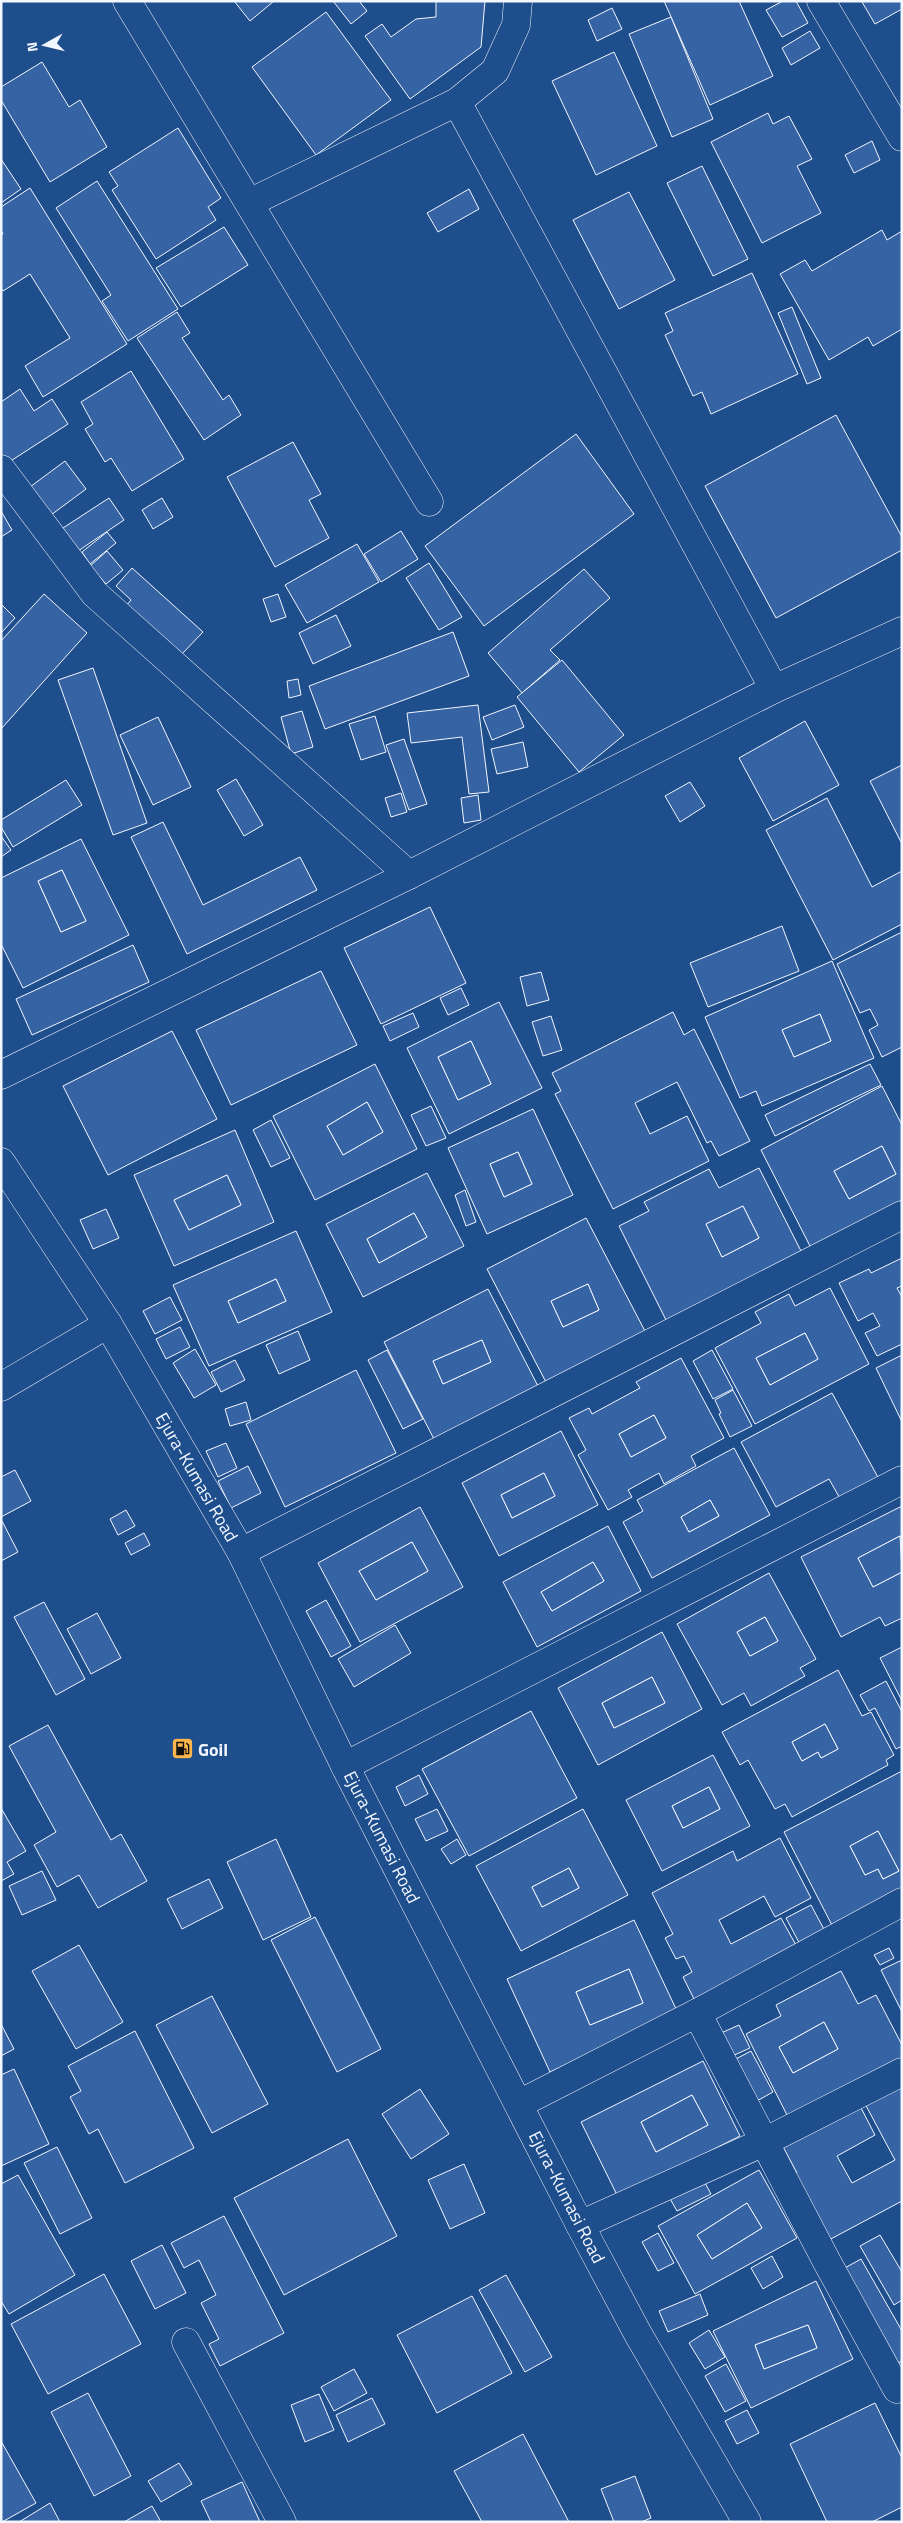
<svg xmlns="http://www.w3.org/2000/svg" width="903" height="2523" viewBox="0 0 903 2523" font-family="'Titillium Web',sans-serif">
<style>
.building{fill:#3563a3;stroke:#f2f6ff;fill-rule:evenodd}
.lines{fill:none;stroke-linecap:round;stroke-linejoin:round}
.minor-casing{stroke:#f2f6ff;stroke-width:29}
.primary-casing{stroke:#f2f6ff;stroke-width:29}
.minor{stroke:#1f4e8c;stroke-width:28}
.primary{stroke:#1f4e8c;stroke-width:28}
.labels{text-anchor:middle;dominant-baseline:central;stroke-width:4;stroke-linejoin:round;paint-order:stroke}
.street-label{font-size:18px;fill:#f2f6ff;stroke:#1f4e8c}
.poi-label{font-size:18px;font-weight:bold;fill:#f2f6ff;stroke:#1f4e8c;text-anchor:start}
</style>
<rect width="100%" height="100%" fill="#1f4e8c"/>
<g class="building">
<polygon points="234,1 274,1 250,21"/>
<polygon points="333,1 359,1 367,11 351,24"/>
<polygon points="436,1 485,1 481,47 410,99 365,36 382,24 391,37 416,19 436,17"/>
<polygon points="664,1 739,1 773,76 710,105"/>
<polygon points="783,1 796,1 808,23 782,37 766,10"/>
<polygon points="864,1 902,1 902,9 875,24 862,2"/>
<polygon points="612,8 622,29 597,41 588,20"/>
<polygon points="326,12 391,100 316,155 252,67"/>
<polygon points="671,17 713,119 672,137 629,34"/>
<polygon points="810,31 820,48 791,65 782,48"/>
<polygon points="614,52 657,146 596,175 552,81"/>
<polygon points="42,62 69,107 80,100 107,147 50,182 1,100 1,87"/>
<polygon points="768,113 773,124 789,116 812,159 797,166 821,213 762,243 711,142"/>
<polygon points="178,128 221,198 208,207 216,220 156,259 112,190 118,186 109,172"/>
<polygon points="872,141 880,160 854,173 845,155"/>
<polygon points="1,159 21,189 1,203"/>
<polygon points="702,166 748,259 713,276 667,183"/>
<polygon points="97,181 178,309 128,341 102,301 111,295 56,208"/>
<polygon points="30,188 127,344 43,397 25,366 70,338 30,274 3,291 1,288 1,235 3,234 1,230 1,207"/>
<polygon points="469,189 479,209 438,232 427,213"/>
<polygon points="629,192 675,280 619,309 573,220"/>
<polygon points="224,227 248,265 181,307 156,268"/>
<polygon points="882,230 887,240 902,231 902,329 873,346 868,337 829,360 780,274 805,260 812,271"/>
<polygon points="752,273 798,374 711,414 702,392 693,396 665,335 673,331 665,313"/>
<polygon points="792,307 821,378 807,384 778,313"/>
<polygon points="177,312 190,333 182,338 223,400 229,395 241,415 204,440 137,338"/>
<polygon points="131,371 184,459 132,491 111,458 105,462 85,429 93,424 81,402"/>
<polygon points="20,389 34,411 52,399 68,424 6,464 1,457 1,402"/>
<polygon points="836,415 902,537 902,550 776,618 705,486"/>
<polygon points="576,434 634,514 484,626 425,546"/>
<polygon points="293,442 321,494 309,500 329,538 275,567 227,477"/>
<polygon points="65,461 86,489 51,515 30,487"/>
<polygon points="109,498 124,520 78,551 63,528"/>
<polygon points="162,498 173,517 153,529 142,510"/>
<polygon points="1,511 12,530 1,537"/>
<polygon points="401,531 418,559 381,582 364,554"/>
<polygon points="107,532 116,543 90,564 82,552"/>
<polygon points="357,544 379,582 307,623 285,585"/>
<polygon points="107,551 123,570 106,584 90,566"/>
<polygon points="429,563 462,617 439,630 406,578"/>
<polygon points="132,568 203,632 181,655 126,606 131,600 116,586"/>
<polygon points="584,569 610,598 550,650 560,660 522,693 488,653"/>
<polygon points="44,594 87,633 1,729 1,641"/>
<polygon points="278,594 286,617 271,622 263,599"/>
<polygon points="1,604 15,618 1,633"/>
<polygon points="336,615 351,646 313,664 299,633"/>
<polygon points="453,632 469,676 325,729 309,686"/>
<polygon points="562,660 624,735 579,772 517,697"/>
<polygon points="93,668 147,823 113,835 58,680"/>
<polygon points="298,679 301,695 289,698 287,681"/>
<polygon points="478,705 489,792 469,794 462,737 411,743 407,713"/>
<polygon points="515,705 524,727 492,740 483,717"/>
<polygon points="302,711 313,747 291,754 281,717"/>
<polygon points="375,716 386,752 361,760 349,724"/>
<polygon points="158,717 191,787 153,805 120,735"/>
<polygon points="805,721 839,785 773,821 739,758"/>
<polygon points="404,739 427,804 409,810 386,745"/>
<polygon points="523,742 528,767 497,774 491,749"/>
<polygon points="902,765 902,844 870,781"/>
<polygon points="236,779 263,825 244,836 217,790"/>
<polygon points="66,780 82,805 13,847 1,827 1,820"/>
<polygon points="690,782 705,806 680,822 665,796"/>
<polygon points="401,793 407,812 391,817 385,798"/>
<polygon points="478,795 481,820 464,823 461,798"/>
<polygon points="827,798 872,887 902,871 902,924 833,960 766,830"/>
<polygon points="163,822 203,905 300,857 317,890 187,954 131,837"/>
<polygon points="1,836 11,850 1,857"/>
<path d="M81,839L129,935L23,988L1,944V878ZM62,870L86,921L61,932L38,881Z"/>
<polygon points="62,870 86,921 61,932 38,881"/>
<polygon points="430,907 466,983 381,1024 344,948"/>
<polygon points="782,926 799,971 708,1007 690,963"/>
<polygon points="902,932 902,1047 882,1057 869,1030 878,1025 870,1009 860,1013 837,964"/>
<polygon points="133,945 149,982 32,1035 16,999"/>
<path d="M832,961L874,1058L762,1106L756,1091L740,1098L705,1017ZM820,1014L831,1041L794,1057L782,1030Z"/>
<polygon points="321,971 357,1045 231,1105 196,1030"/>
<polygon points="541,972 549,1000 527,1006 520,977"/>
<polygon points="461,988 469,1005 448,1015 440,998"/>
<path d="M499,1002L542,1088L449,1134L407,1048ZM471,1041L491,1084L458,1100L438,1057Z"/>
<polygon points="673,1012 684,1035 694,1029 750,1141 719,1156 711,1141 707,1143 677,1082 635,1103 650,1134 687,1116 709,1161 613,1209 555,1094 561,1091 552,1073"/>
<polygon points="413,1013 419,1027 390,1041 383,1026"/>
<polygon points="820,1014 831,1041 794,1057 782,1030"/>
<polygon points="551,1016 562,1050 543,1056 532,1022"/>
<polygon points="172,1031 217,1119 108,1175 63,1086"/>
<polygon points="471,1041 491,1084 458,1100 438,1057"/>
<path d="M375,1064L417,1149L315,1200L273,1116ZM367,1102L383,1132L343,1155L327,1126Z"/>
<polygon points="870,1064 881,1085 775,1136 765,1115"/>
<path d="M882,1086L902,1125V1200L811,1248L761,1150ZM882,1146L896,1174L849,1199L834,1171Z"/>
<polygon points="367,1102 383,1132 343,1155 327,1126"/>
<polygon points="431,1106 446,1138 426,1146 411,1115"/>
<path d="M533,1109L573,1195L487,1234L448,1148ZM518,1152L532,1184L504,1197L490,1164Z"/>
<polygon points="271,1120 290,1158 271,1167 253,1130"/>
<path d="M235,1130L274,1222L174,1266L134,1175ZM227,1175L241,1205L189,1230L174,1200Z"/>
<polygon points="882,1146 896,1174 849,1199 834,1171"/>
<polygon points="518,1152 532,1184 504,1197 490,1164"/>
<path d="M759,1168L802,1253L667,1322L619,1226L649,1211L644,1202L709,1169L719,1188ZM743,1206L759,1238L722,1257L706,1224Z"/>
<path d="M427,1173L464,1246L363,1297L326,1224ZM414,1213L427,1237L379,1263L367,1239Z"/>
<polygon points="227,1175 241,1205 189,1230 174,1200"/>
<polygon points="465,1190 476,1222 466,1226 455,1195"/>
<polygon points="743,1206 759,1238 722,1257 706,1224"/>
<polygon points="106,1209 119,1238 93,1249 80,1220"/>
<polygon points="414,1213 427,1237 379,1263 367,1239"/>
<path d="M586,1218L647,1335L548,1386L487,1269ZM588,1284L599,1310L563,1327L551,1301Z"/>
<path d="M296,1231L332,1312L209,1366L173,1285ZM276,1279L286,1301L238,1323L228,1301Z"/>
<polygon points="902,1258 902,1286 897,1288 902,1297 902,1344 877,1356 865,1333 880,1326 873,1313 858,1321 839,1283 869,1269 871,1273"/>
<polygon points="276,1279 286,1301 238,1323 228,1301"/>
<polygon points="588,1284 599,1310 563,1327 551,1301"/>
<path d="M830,1288L869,1364L755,1424L715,1348L761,1323L755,1312L789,1294L795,1306ZM805,1333L818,1359L770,1385L756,1358Z"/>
<path d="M488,1289L540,1390L436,1443L384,1342ZM482,1340L491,1362L443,1384L433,1361Z"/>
<polygon points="170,1297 182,1320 155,1334 143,1311"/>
<polygon points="180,1327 190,1347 166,1359 156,1339"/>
<polygon points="298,1331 310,1360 279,1374 266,1345"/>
<polygon points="805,1333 818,1359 770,1385 756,1358"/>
<polygon points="482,1340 491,1362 443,1384 433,1361"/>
<polygon points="195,1349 216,1385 194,1398 173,1363"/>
<polygon points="387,1350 423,1419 403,1429 368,1360"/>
<polygon points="712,1350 733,1389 713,1399 693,1361"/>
<polygon points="902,1355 902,1422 876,1368"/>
<path d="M681,1358L724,1438L691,1456L696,1466L664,1484L659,1473L628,1490L632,1497L608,1510L578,1455L586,1450L569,1418L589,1408L592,1414L640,1388L636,1382ZM654,1415L666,1438L631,1457L619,1434Z"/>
<polygon points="235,1360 245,1380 221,1392 211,1372"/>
<polygon points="356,1370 396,1453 285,1507 246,1424"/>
<polygon points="733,1390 752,1426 730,1437 719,1414 721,1413 715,1400"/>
<polygon points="832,1393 880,1481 842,1502 829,1479 776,1507 741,1442"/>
<polygon points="246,1402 251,1420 230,1426 225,1409"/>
<polygon points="654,1415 666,1438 631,1457 619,1434"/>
<path d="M561,1431L598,1505L499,1556L462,1483ZM544,1473L555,1496L512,1518L501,1495Z"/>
<polygon points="226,1443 237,1468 218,1477 206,1451"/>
<path d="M734,1448L770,1515L652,1578L623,1522L643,1511L637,1500ZM710,1500L719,1516L689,1532L681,1517Z"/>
<polygon points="248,1466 261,1493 231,1508 218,1481"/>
<polygon points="15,1470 31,1501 1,1517 1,1477"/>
<polygon points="544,1473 555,1496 512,1518 501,1495"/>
<polygon points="710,1500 719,1516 689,1532 681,1517"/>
<polygon points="902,1506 902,1540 900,1536 858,1558 873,1587 902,1572 902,1618 885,1626 880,1617 841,1637 801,1557"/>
<path d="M420,1507L463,1587L360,1642L318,1563ZM412,1542L428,1571L376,1600L359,1571Z"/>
<polygon points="126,1510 135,1526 118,1535 110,1519"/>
<polygon points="1,1519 18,1552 1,1561"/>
<path d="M608,1526L641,1591L537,1647L503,1582ZM593,1562L604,1581L552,1611L541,1592Z"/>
<polygon points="144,1533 150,1545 131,1555 125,1543"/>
<polygon points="900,1536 902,1572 873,1587 858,1558"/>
<polygon points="412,1542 428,1571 376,1600 359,1571"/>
<polygon points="593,1562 604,1581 552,1611 541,1592"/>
<path d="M769,1573L816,1659L800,1668L805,1676L751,1706L744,1693L722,1705L677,1624ZM765,1617L778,1641L750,1656L737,1632Z"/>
<polygon points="326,1600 351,1646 331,1657 306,1611"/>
<polygon points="44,1602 85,1679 56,1695 14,1617"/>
<polygon points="97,1613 121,1658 91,1674 67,1629"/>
<polygon points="765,1617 778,1641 750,1656 737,1632"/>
<polygon points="395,1625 411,1653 354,1687 338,1659"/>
<path d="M662,1632L702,1709L598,1765L558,1688ZM652,1677L665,1703L614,1728L602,1703Z"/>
<polygon points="902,1647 902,1701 880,1658"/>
<path d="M838,1670L862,1716L871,1712L894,1755L886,1760L888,1765L792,1817L785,1804L775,1809L748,1760L740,1765L722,1732ZM825,1724L838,1749L821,1758L818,1752L802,1761L792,1742Z"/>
<polygon points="652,1677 665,1703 614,1728 602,1703"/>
<polygon points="886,1681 902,1712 902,1746 896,1749 875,1708 869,1711 860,1695"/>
<polygon points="531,1711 577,1798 469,1856 422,1769"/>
<polygon points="825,1724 838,1749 821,1758 818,1752 802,1761 792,1742"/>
<polygon points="48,1725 111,1840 121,1834 147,1881 98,1908 79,1875 57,1887 34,1845 56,1832 9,1746"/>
<path d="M713,1755L750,1826L662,1871L626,1800ZM709,1787L720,1809L683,1828L672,1806Z"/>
<path d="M902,1771V1897L835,1931L784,1832ZM878,1831L899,1871L883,1879L878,1869L865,1875L850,1846Z"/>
<polygon points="419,1775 428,1794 405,1806 396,1787"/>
<polygon points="709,1787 720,1809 683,1828 672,1806"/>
<polygon points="1,1808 26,1851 7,1862 14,1874 1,1881"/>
<polygon points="437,1809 448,1831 426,1841 415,1819"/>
<path d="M583,1809L628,1895L521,1951L476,1866ZM569,1868L579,1888L542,1907L532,1887Z"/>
<polygon points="878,1831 899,1871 883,1879 878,1869 865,1875 850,1846"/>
<polygon points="780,1838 811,1898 775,1917 764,1896 719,1920 731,1944 781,1918 797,1947 695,2001 683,1977 692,1972 684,1956 676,1959 665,1938 673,1934 652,1893 733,1851 737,1861"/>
<polygon points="276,1839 311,1917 263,1940 227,1862"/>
<polygon points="457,1839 466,1855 451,1864 441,1849"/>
<polygon points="569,1868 579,1888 542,1907 532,1887"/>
<polygon points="42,1871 56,1900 22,1915 9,1886"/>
<polygon points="209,1879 223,1908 182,1929 167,1899"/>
<polygon points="811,1905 827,1935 802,1948 786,1918"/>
<polygon points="315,1917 381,2049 337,2072 271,1940"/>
<path d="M634,1920L677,2011L550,2072L507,1979ZM629,1969L643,2003L590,2025L576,1992Z"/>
<polygon points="79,1945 123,2022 76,2049 32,1971"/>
<polygon points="889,1948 894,1958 880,1965 874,1955"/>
<polygon points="902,1960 902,2012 881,1970"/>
<polygon points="629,1969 643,2003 590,2025 576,1992"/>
<path d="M841,1971L858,2004L876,1995L902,2045V2061L789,2119L746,2034L781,2016L776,2005ZM824,2022L838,2049L793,2073L779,2047Z"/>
<polygon points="212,1996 268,2104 212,2133 156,2025"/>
<polygon points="824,2022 838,2049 793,2073 779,2047"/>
<polygon points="1,2024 14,2049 1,2056"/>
<polygon points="739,2025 750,2048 730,2057 719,2034"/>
<polygon points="135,2031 194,2148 125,2183 98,2129 89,2134 70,2097 81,2091 68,2066"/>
<polygon points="751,2051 773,2092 755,2102 732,2061"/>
<path d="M703,2061L740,2136L618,2197L581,2122ZM692,2095L708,2125L656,2152L641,2122Z"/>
<polygon points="14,2069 49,2144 1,2166 1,2075"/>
<polygon points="902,2079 902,2201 827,2241 792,2176 797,2173 781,2143 858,2102 875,2135 837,2156 852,2183 895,2160 863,2100"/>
<polygon points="420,2089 449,2134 411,2159 382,2114"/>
<polygon points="692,2095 708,2125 656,2152 641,2122"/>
<polygon points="348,2139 397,2236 284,2295 234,2198"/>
<polygon points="57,2147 92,2218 60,2234 24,2163"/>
<polygon points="464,2164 485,2213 450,2229 428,2180"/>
<path d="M759,2170L797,2238L695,2294L658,2226ZM747,2203L762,2228L712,2259L697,2235Z"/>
<polygon points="18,2175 75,2275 9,2314 1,2301 1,2184"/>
<polygon points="703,2179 711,2194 677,2211 669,2197"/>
<polygon points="747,2203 762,2228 712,2259 697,2235"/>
<polygon points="224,2216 284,2333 220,2366 209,2344 219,2339 201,2303 216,2295 199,2260 184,2268 171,2243"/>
<polygon points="658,2233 674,2263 658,2271 642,2242"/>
<polygon points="880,2235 902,2272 902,2300 894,2305 860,2246"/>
<polygon points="162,2245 186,2293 155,2309 131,2261"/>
<polygon points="772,2256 783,2277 763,2289 751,2268"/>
<polygon points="861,2259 902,2331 902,2361 896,2364 843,2269"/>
<polygon points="104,2274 141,2344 48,2394 11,2324"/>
<polygon points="506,2275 552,2357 525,2372 479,2290"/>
<path d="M816,2281L853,2359L751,2408L713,2331ZM808,2325L817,2348L764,2369L755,2345Z"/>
<polygon points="700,2294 708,2315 668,2332 659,2311"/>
<polygon points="472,2296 512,2373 437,2413 397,2335"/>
<polygon points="808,2325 817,2348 764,2369 755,2345"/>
<polygon points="709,2330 725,2357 705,2369 689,2343"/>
<polygon points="726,2364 746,2401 725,2412 705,2376"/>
<polygon points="354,2369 367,2393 334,2411 321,2387"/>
<polygon points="88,2393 131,2476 94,2496 51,2412"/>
<polygon points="319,2394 334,2430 305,2442 291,2405"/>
<polygon points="372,2398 385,2424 348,2442 336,2415"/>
<polygon points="875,2403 902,2458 902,2507 872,2522 827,2522 790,2444"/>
<polygon points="747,2410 759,2433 737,2444 725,2421"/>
<polygon points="523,2434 569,2522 482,2522 454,2471"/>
<polygon points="1,2441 36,2503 2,2522 1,2522"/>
<polygon points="179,2463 192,2484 161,2502 148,2481"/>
<polygon points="635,2476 651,2518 641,2522 614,2522 601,2489"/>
<polygon points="242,2482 260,2522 211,2522 201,2501"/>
<polygon points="50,2503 60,2522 19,2522"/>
<polygon points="152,2506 161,2522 124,2522"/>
</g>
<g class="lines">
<defs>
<g id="minor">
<polyline points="127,1 429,502"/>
<polyline points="821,1 902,137"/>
<polyline points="457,102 774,689"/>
<polyline points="249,203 457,102 495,71 516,25 518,1"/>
<polyline points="1,469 95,594 409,875"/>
<polyline points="1,1075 409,875 774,689 902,631"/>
<polyline points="1,1387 108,1324"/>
<polyline points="241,1552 902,1215"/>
<polyline points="345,1766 902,1480"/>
<polyline points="697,2013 827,2262 897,2389"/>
<polyline points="519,2104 697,2013 902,1902"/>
<polyline points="580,2225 764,2142 902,2072"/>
<polyline points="186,2342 282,2522"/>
</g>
<polyline id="primary" points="1,1162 108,1324 241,1552 345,1766 580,2225 638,2334 747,2522"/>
</defs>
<use href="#minor" class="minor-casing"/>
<use href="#primary" class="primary-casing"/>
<use href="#minor" class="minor"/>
<use href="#primary" class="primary"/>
</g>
<defs>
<symbol id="fuel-square" viewBox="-11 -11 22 22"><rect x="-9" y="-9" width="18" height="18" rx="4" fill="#ffb74d" stroke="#1f4e8c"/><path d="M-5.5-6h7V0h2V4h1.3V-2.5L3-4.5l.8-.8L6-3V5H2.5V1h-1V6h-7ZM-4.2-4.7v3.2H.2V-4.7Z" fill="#111"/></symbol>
</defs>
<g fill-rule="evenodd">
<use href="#fuel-square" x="170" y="1736" width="25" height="25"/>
</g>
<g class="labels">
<g class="street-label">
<text transform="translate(197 1477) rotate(60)">Ejura-Kumasi Road</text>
<text transform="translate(382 1837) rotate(63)">Ejura-Kumasi Road</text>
<text transform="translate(567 2197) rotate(63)">Ejura-Kumasi Road</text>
</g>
<g class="poi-label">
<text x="198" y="1749">Goil</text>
</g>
</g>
<rect width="903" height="2523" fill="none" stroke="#f2f6ff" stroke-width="5"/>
<g transform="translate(45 45) rotate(262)" stroke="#1f4e8c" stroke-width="4" paint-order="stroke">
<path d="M0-4L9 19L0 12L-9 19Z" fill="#f2f6ff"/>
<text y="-8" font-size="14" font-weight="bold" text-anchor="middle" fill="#f2f6ff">N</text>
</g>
</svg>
